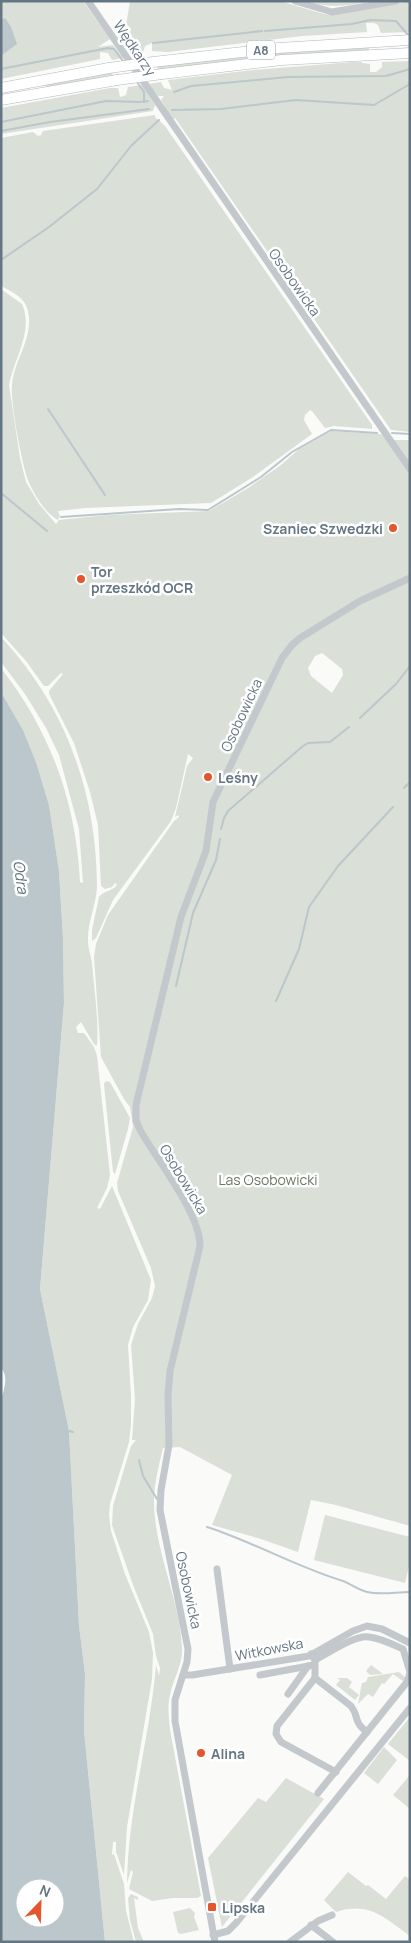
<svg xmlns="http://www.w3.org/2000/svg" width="411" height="1943" viewBox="0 0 411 1943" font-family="Manrope,sans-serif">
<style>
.green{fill:#dadfd7;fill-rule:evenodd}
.water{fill:#bbc7cb;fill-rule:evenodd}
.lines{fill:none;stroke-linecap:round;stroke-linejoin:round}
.stream{stroke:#bbc7cb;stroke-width:2}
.highway-casing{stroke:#b4b9bd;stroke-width:11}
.minor{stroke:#c3c8cc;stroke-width:7}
.highway{stroke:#fff;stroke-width:10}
.highway-bridge-casing{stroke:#b4b9bd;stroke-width:11;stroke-linecap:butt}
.highway-bridge{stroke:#fff;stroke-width:10}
.poi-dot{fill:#e4572e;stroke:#fff;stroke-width:2}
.labels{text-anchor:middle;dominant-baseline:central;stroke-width:5;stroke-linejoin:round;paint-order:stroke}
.shield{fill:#fff;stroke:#939fa8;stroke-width:1}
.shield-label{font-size:12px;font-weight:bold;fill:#657683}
.street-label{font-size:14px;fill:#657683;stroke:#fff}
.poi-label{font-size:14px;font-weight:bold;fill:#657683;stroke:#fff;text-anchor:start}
.park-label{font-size:14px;fill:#687a64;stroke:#fff}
.water-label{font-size:15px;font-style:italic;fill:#60757c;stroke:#fff}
</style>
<rect width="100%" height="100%" fill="#fafaf8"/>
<g class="green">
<polygon points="1,1 83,1 110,39 98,47 113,45 123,58 112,60 108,53 100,52 100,59 1,79"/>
<polygon points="130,1 280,1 324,14 333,15 410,1 410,32 381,33 378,25 374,23 366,23 367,32 302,36 168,52 152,51 152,43 145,46 142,56 135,57 128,44 123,44"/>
<path d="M306,1H372C347,6 331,9 306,1Z"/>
<polygon points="369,46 369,50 261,58 159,70 156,66 265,54"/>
<path d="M410,61V432L391,430L175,118L173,120C167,113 166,107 161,100L164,96H158L148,84L161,82L164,88L172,90L168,80L253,70L353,62H362V63L370,64V72H376L382,67V62Z"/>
<polygon points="112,73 114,76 46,88 45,84"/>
<polygon points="142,85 155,105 153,111 1,134 1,108 110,88 118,88 120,97 126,95 128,87"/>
<path d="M155,115V117L165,126L372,425V429L334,426L325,428L312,411L310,410L305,415L304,420L312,434L253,477L211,503L85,508L58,511L60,516L58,520C45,513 33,493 28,480C22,464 10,401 12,385C14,360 34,338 28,311C25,297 12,292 1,286V138L33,132L38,136L41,135L43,131Z"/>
<path d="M1,289L22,304C34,331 14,358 9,385L20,458L26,482L39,504L56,524L59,520L107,515L209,511L248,488L281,465L299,449L331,431L380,434L395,440H410V1526L336,1505L311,1500L298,1552L261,1539L212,1525L232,1475L180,1447L163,1448C159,1465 154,1484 154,1501C154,1550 180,1600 182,1648C183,1665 173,1679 170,1695C167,1707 169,1718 170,1730L201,1896L197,1898H173L152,1901L129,1889L133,1872L131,1870L127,1883C128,1809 150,1738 156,1665L159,1676L160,1668L156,1656L153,1634L133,1585L112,1525L113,1506L131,1446L136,1440H132L135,1399L131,1345L138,1324L152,1298L155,1286L151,1268L118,1191L117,1183L133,1127L130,1107L124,1099L101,1057L94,957L96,944L108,915L174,821L179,817V815L175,817L187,766L193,758L188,754L176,808L171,821L113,900L96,938L92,941V930L99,897C104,890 112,892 117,885L115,883L112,887L105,889L101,886L98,825L90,792L74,743L49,694V691L63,674L61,673L48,686H44L26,661L1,633ZM322,653L342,669L343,675L332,693L311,676L308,668L315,656Z"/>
<path d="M1,637C66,707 96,791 97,885C97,904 87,922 88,941C88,948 91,956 92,963C94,988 99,1021 97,1046L94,1044L81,1022L76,1027L78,1033H84L94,1047L97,1056L110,1175L107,1188L97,1208L100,1209L112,1186L151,1280L148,1300L133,1327L128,1345L131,1396V1425L129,1442L110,1504L109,1515L111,1531L125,1574L149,1632L153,1653L152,1679L127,1827L124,1875L116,1852V1842H113L112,1855L114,1854L124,1884L126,1911L134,1942H105L84,1731L85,1674L79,1625L69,1431L40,1289L64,1003L63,938L59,871L49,805L36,762L23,730L1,692V668C50,731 76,801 80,882L83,883L79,829L59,755L46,728L25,694L1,662Z"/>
<polygon points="107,1081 110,1082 130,1118 128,1129 115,1174 113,1172 104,1085 104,1083"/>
<polygon points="325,1515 410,1537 410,1562 405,1583 314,1560"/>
<polygon points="371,1665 383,1674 370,1675 366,1671"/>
<polygon points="399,1672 406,1678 403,1681 393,1674 384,1684 382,1683 373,1697 368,1694 358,1704 362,1683 366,1682 368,1677"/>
<polygon points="337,1678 347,1678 352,1682 349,1687 359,1695 355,1700 336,1685 340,1680"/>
<polygon points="410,1717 410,1761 388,1744"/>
<polygon points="384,1747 397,1760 378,1784 364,1773"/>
<polygon points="410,1775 410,1809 393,1795"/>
<polygon points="286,1778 324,1799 222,1927 208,1858 258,1798 266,1802"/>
<path d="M348,1872L366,1886L368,1885L386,1899L405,1876L410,1880V1936C385,1918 369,1901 336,1912L324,1900Z"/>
<polygon points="131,1894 138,1897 138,1900 134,1898 138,1928 144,1942 136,1942 130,1920 128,1898"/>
<polygon points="190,1908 195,1913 194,1917 199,1930 181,1934 178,1933 173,1912"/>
</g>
<g class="water">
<polygon points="5,18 11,27 17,44 2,55 1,20"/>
<path d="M1,692L23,730L36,762L49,805L59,871L63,938L64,1003L40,1289L69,1431L79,1625L85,1674L84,1731L105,1942H1V1400C4,1390 9,1376 1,1368ZM25,1888H55V1918H25Z"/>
</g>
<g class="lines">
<g class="stream">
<polyline points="265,31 352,24 370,20 396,21 409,36"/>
<polyline points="153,43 262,31"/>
<polyline points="1,69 108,48 114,49 123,61"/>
<polyline points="137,82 144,92 144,102"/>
<polyline points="174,92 191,86 288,77 386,76 410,69"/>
<polyline points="172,110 221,109 296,100 374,105 410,84"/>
<polyline points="1,122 106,101 140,102 148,101"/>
<polyline points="1,131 50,122 149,109"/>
<polyline points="1,260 49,227 97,189 131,146 159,120"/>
<polyline points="48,409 105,495"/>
<polyline points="392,433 410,434"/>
<polyline points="1,493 47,531"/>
<polyline points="61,517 179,509 208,510 261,477 292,452 331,430 377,433"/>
<polyline points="360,718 396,684 410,666"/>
<polyline points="404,788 410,782"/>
<polyline points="221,829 224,818 228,811 303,746 308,743 330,742 349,727"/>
<polyline points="176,986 193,913 216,860 220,839"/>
<polyline points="276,1001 299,949 309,907 338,866 393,807"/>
<polyline points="69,1431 73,1432"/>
<polyline points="139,1460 143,1476 157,1499"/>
<path d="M207,1527C254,1542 296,1567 343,1581C351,1584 358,1590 367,1592C381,1595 396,1592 410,1592"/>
</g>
<defs>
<g id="highway">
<polyline points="153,62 278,48 410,40"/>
<polyline points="162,74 282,60 410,53"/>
<polyline points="1,88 109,68"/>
<polyline points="1,100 117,80"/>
</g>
</defs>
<use href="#highway" class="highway-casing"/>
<g class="minor">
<polyline points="88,1 410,469"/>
<polyline points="295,1 332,12 396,1"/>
<polyline points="217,1569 230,1669"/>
<polyline points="311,1654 315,1660 315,1678 277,1726 276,1734 281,1742 336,1772"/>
<path d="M315,1660C327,1654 356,1634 369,1637C380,1638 392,1644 403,1649L410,1672"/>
<polyline points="183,1675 192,1675 309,1656 353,1631 367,1626 382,1629 410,1643"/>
<polyline points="260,1675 314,1665"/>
<path d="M315,1678L351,1706C360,1718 352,1720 367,1732"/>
<polyline points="288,1694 308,1666"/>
<polyline points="318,1793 407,1682 410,1673"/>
<polyline points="311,1925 333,1942"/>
<polyline points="213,1935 228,1931 236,1923 410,1708"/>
<path d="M215,1942L175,1721V1700L187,1662L188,1649L160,1510L161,1490L169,1445L168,1396L170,1371L200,1246C200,1213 157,1160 140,1130L136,1120V1105L181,917L206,851L213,802L282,658L292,645L300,638L360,601L410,578"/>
<polyline points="290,1942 318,1921 332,1915"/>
</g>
<use href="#highway" class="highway"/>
<defs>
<g id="highway-bridge">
<polyline points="109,68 153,62"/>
<polyline points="117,80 162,74"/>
</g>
</defs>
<use href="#highway-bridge" class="highway-bridge-casing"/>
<use href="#highway-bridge" class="highway-bridge"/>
</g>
<g class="poi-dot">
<circle cx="393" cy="528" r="5"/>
<circle cx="81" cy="579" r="5"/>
<circle cx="208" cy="777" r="5"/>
<circle cx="201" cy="1753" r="5"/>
<rect x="207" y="1902" width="10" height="10" rx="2.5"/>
</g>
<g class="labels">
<rect class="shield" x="247" y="40.5" width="28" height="19" rx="4"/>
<g class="shield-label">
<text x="261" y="50">A8</text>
</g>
<g class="street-label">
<text transform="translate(135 48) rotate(56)">Wędkarzy</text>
<text transform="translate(295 282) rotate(55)">Osobowicka</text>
<text transform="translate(241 715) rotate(-65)">Osobowicka</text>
<text transform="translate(184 1179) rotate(59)">Osobowicka</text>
<text transform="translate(189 1590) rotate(78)">Osobowicka</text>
<text transform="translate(269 1649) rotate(-11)">Witkowska</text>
</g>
<g class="poi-label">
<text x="383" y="528" text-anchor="end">Szaniec Szwedzki</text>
<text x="91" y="571">Tor<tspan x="91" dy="16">przeszkód OCR</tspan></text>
<text x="218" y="777">Leśny</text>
<text x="211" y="1753">Alina</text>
<text x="222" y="1907">Lipska</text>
</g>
<g class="park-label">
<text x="268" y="1179">Las Osobowicki</text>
</g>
<g class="water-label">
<text transform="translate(21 877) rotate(82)">Odra</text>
</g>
</g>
<rect width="411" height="1943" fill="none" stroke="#657683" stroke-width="5"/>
<g transform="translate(40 1903) rotate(23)"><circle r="24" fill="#ffffff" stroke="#c1c8cd"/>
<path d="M0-4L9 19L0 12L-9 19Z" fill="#e4572e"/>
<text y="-8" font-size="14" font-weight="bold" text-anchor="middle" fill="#657683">N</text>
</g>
</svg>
